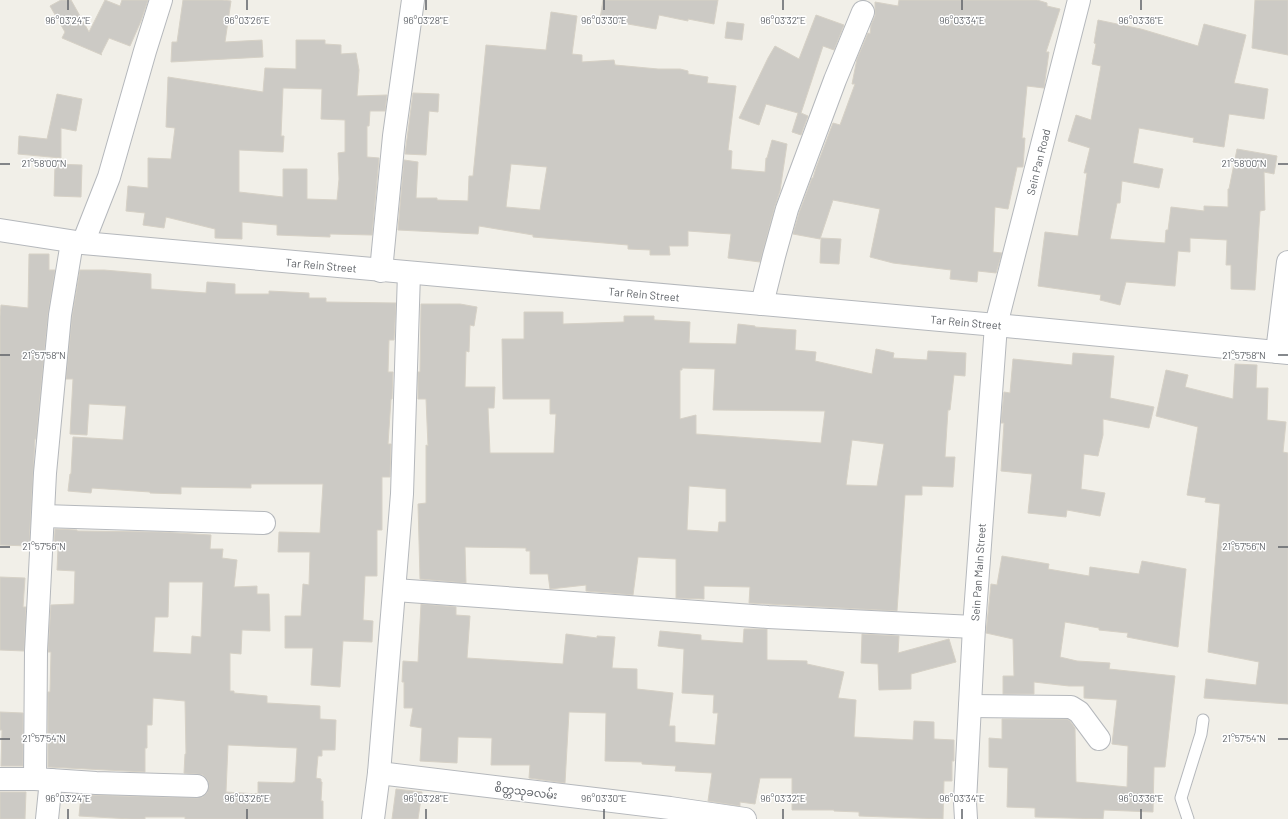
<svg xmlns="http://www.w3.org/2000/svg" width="1288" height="819" viewBox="0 0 1288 819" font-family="Barlow,'Noto Sans Myanmar',sans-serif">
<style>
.building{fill:#cccac5;stroke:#d6d1c6;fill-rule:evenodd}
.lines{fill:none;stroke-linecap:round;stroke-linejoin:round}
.service-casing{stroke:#b5b8bc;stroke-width:13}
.minor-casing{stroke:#b5b8bc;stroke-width:24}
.service{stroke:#fff;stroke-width:11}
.minor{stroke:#fff;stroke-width:22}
.ticks{fill:none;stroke:#5f6368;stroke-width:1.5}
.labels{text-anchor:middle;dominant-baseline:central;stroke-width:3;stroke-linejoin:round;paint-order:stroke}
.street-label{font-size:11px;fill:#5f6368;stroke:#fff}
.ticks-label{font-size:10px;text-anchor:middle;fill:#5f6368;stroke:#fff;stroke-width:3;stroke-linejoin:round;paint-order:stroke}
</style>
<rect width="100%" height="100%" fill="#f1efe8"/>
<g class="building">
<polygon points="61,0 71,0 89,32 105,0 120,6 122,0 148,0 141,21 130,46 109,38 101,54 102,55 62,38 65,32 50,6"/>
<polygon points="183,0 222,0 231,1 225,42 262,40 263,57 171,62 172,42 177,42"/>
<polygon points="603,0 718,0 714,24 688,19 688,21 659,15 656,29 600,19"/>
<polygon points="899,0 1037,0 1047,3 1047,6 1060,9 1046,52 1049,52 1044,88 1027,86 1022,138 1025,138 1023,167 1017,167 1008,209 995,207 993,252 1002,253 996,273 978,271 977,282 950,279 951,270 893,263 870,257 880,209 833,200 820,239 793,234 799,213 812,178 813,178 816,168 833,123 840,125 855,84 852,84 857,59 868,33 870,34 871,25 875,16 875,2 898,6"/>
<polygon points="1255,0 1288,0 1288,55 1252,48"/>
<path d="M551,12L577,16L572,54L582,55V62L614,60L615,65L658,69H680L688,71V74L708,77L707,83L736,86L728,150L732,151L731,169L765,172L766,158H767L772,140L787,144L780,191L775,206L760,262L728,258L731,234L688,231V246H669L670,255H650V250L628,249V245L533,237V235L479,226L478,234L398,230L404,160L418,162L416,198H437V200L468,201L469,176H473L486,45L546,50ZM511,164L547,167L540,210L506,207Z"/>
<polygon points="816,15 844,25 834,50 823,46 801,113 808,116 801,135 792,132 798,113 766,104 759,125 739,118 768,58 775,46 799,59"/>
<polygon points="1098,20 1141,29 1198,46 1204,24 1246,35 1234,83 1268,89 1264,119 1229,114 1224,147 1193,142 1194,138 1139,128 1133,163 1163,169 1159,188 1122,181 1120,203 1117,203 1110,239 1165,243 1166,230 1168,230 1171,207 1204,211 1204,206 1228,207 1228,189 1229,189 1237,149 1277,156 1274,174 1264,172 1265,210 1260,211 1255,290 1231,289 1231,265 1226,265 1227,240 1190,238 1190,252 1178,251 1175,286 1126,282 1120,305 1100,300 1101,295 1038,286 1045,232 1078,236 1087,173 1084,173 1090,148 1068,141 1076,115 1091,120 1101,66 1092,64 1096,44 1094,43"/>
<polygon points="727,22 744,24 742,40 725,38"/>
<path d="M296,40H325V44L341,45V54L356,53L359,70L357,96L387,95L385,111H370L369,126H367V157L379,158L372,235L330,234V237L277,235V225L242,222V239L215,238V229L166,217L164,228L143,225L145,213L126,211L128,186L148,188V158L171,159L175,128L166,127L168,77L263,92L265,68L296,69ZM283,88L322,89L321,119L345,120V152L338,153L339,179L337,200L307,199V169H283V197L239,192V150L283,152L284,136H281Z"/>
<polygon points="413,93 439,94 438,112 429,111 426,155 405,154"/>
<polygon points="57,94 82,99 76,131 61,128 61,158 18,154 19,136 47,139"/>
<polygon points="55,164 82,165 81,197 54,196"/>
<polygon points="821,238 841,239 839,264 820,263"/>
<polygon points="29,254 49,254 49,270 55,270 48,314 36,439 35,439 29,546 0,545 0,316 1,305 28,308"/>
<polygon points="80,270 104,270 151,274 151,289 206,293 207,282 235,284 235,294 269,294 269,291 309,293 309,298 326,298 326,302 396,303 394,340 389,340 388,372 393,372 392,399 391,399 388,444 391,444 390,477 382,477 382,530 377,530 377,576 365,576 363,620 373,621 372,642 343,641 340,687 311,685 313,648 285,648 285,616 301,616 303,584 309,585 310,552 278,552 279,532 320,533 323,484 251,484 251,488 181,487 181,494 150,493 150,492 92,488 91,493 68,491 70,474 71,474 73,437 123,440 126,406 89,404 87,435 70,434 73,379 66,379 72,317"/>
<path d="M421,304H460L477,307L474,326L470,325L469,352L466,351L465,387H495L494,408H488L490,453H554L556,414H550V399H503L502,339H524V312H563V324L624,322V316H654V320L690,322L689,343L736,344L738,324L755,326V327L796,330L795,350L816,352L815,361L872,374L876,349L894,353L893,358L927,360L928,351L966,353L965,376L954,375L950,410H948L945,457H955L953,487L922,486V495H905L897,611L749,603L750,587L704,586V599L676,598V559L638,557L633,595L586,591V585L550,589L548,574H530V551H526V548L465,547L466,583L420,579L418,504L426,503V445L428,446L426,399H418V372H420ZM682,368L715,369L713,410L825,411L821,443L696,434V415L680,419V370H682ZM852,440L884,444L877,486L846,485ZM689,486L726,489V522H719L718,532L687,530Z"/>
<polygon points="1073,353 1114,356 1110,398 1154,407 1149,428 1103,419 1103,435 1098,456 1084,454 1081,489 1105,493 1100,516 1067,510 1066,517 1028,513 1032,474 1001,471 1004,423 1001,423 1004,392 1010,393 1013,359 1072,365"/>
<polygon points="1235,364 1257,365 1256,388 1268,388 1267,420 1286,422 1283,452 1288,453 1288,704 1204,698 1206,679 1256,685 1259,662 1208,652 1220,504 1205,502 1206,498 1187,495 1198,427 1156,416 1166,370 1188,375 1185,387 1233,399"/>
<path d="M55,529L77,530V531L161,532L211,535L210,549H223L222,558L237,560L234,587L257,586V594H269L270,631L242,630L241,654L230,653V691H234V693L267,696V703L320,706V719L336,720L335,750H322V756H318L316,778L321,779V782H322L321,801H323V819H185V817H145V819H131L79,816L81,795L197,798L203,797L207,793L209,786L208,780L203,775L197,774L184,773L185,754H186L185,701L153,698L152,725H147V748H145V772L48,767V692H50L51,652H48L51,605L74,604L75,571L57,570L58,548L54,547ZM169,582H203L201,637L192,636L191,654L153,652L155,617H168ZM228,745L297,748L295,782H293V783L258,782V794L226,792Z"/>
<polygon points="1002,556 1049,564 1048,569 1089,576 1090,567 1139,574 1142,561 1186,569 1178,647 1127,637 1128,633 1099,630 1099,628 1065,622 1060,657 1077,661 1110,663 1109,669 1175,676 1165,767 1154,767 1153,812 1104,810 1103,819 1035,817 1035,808 1007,807 1008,768 989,767 989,738 1002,739 1002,719 1067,719 1070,721 1075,728 1076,782 1127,787 1128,746 1112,744 1117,700 1084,698 1084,686 1069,686 1034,682 1034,694 1003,694 1003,676 1014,676 1013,639 986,633 991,584 997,585"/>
<polygon points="0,577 25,578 23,607 26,607 24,651 0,650"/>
<polygon points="421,604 456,607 456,615 470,616 467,658 563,664 566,634 597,638 597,636 615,637 612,668 637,669 637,689 673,693 669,726 675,726 675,742 715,745 718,713 713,713 714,695 682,693 684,649 658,646 660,631 701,635 701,640 743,643 744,629 767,629 767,660 807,661 807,664 844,672 838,698 856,700 854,737 913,740 914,721 934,722 934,739 954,740 954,761 952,761 952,781 944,781 943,819 859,816 859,812 834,811 834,810 792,810 792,778 760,778 755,804 740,802 740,806 708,801 712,773 675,771 676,766 642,764 642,762 605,761 606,713 569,712 565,783 529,778 530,765 491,765 492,738 458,737 457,763 420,761 422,728 410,726 413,708 404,708 404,682 402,682 403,661 418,662"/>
<polygon points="862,634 899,636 898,653 949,639 956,662 911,674 911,689 879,690 878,664 861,663"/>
<polygon points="0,712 23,713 23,766 1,766 2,730 0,730"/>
<polygon points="396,789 422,792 418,819 392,819"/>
<polygon points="0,792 26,792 25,819 0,819"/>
</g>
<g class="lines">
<defs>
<polyline id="service" points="1188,819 1181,798 1201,734 1203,720"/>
<g id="minor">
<polyline points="0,230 83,243 996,325 1288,353"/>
<polyline points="83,243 109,177 145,51 161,0"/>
<polyline points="381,271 394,136 413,0"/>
<polyline points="762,304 774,256 787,209 835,80 863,12"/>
<polyline points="1277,352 1288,262"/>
<polyline points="43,516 264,523"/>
<polyline points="395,590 768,617 974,627"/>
<polyline points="970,706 1071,707 1079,712 1099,739"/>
<polyline points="379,773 670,808 745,819"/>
<polyline points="0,779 35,779 96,783 197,786"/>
<polyline points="35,779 36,651 45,473 60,315 72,242"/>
<polyline points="47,819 51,780"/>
<polyline points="373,819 379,773 402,494 409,273"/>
<polyline points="966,819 965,802 974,627 996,325 1079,0"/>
</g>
</defs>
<use href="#service" class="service-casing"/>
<use href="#minor" class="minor-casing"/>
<use href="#service" class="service"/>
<use href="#minor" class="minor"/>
</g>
<path class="ticks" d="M68,0V10M247,0V10M426,0V10M604,0V10M783,0V10M962,0V10M1141,0V10M0,164H10M1278,164H1288M0,355H10M1278,355H1288M0,547H10M1278,547H1288M0,739H10M1278,739H1288M68,809V819M247,809V819M426,809V819M604,809V819M783,809V819M962,809V819M1141,809V819"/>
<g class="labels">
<g class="street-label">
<text transform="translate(1038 162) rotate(-76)">Sein Pan Road</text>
<text transform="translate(321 265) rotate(5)">Tar Rein Street</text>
<text transform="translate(644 294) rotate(5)">Tar Rein Street</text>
<text transform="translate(966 322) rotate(5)">Tar Rein Street</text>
<text transform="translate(978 572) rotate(-86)">Sein Pan Main Street</text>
<text transform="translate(526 791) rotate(7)">စိတ္တသုခလမ်း</text>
</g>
</g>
<g class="ticks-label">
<text x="68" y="24">96°03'24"E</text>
<text x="247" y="24">96°03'26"E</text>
<text x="426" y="24">96°03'28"E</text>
<text x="604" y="24">96°03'30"E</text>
<text x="783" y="24">96°03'32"E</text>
<text x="962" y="24">96°03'34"E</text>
<text x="1141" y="24">96°03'36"E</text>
<text x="44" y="167">21°58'00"N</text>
<text x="1244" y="167">21°58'00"N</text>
<text x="44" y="359">21°57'58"N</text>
<text x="1244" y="359">21°57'58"N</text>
<text x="44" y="550">21°57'56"N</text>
<text x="1244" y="550">21°57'56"N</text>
<text x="44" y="742">21°57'54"N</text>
<text x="1244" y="742">21°57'54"N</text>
<text x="68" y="802">96°03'24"E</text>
<text x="247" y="802">96°03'26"E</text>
<text x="426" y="802">96°03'28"E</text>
<text x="604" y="802">96°03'30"E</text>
<text x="783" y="802">96°03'32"E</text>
<text x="962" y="802">96°03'34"E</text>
<text x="1141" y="802">96°03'36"E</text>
</g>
</svg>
